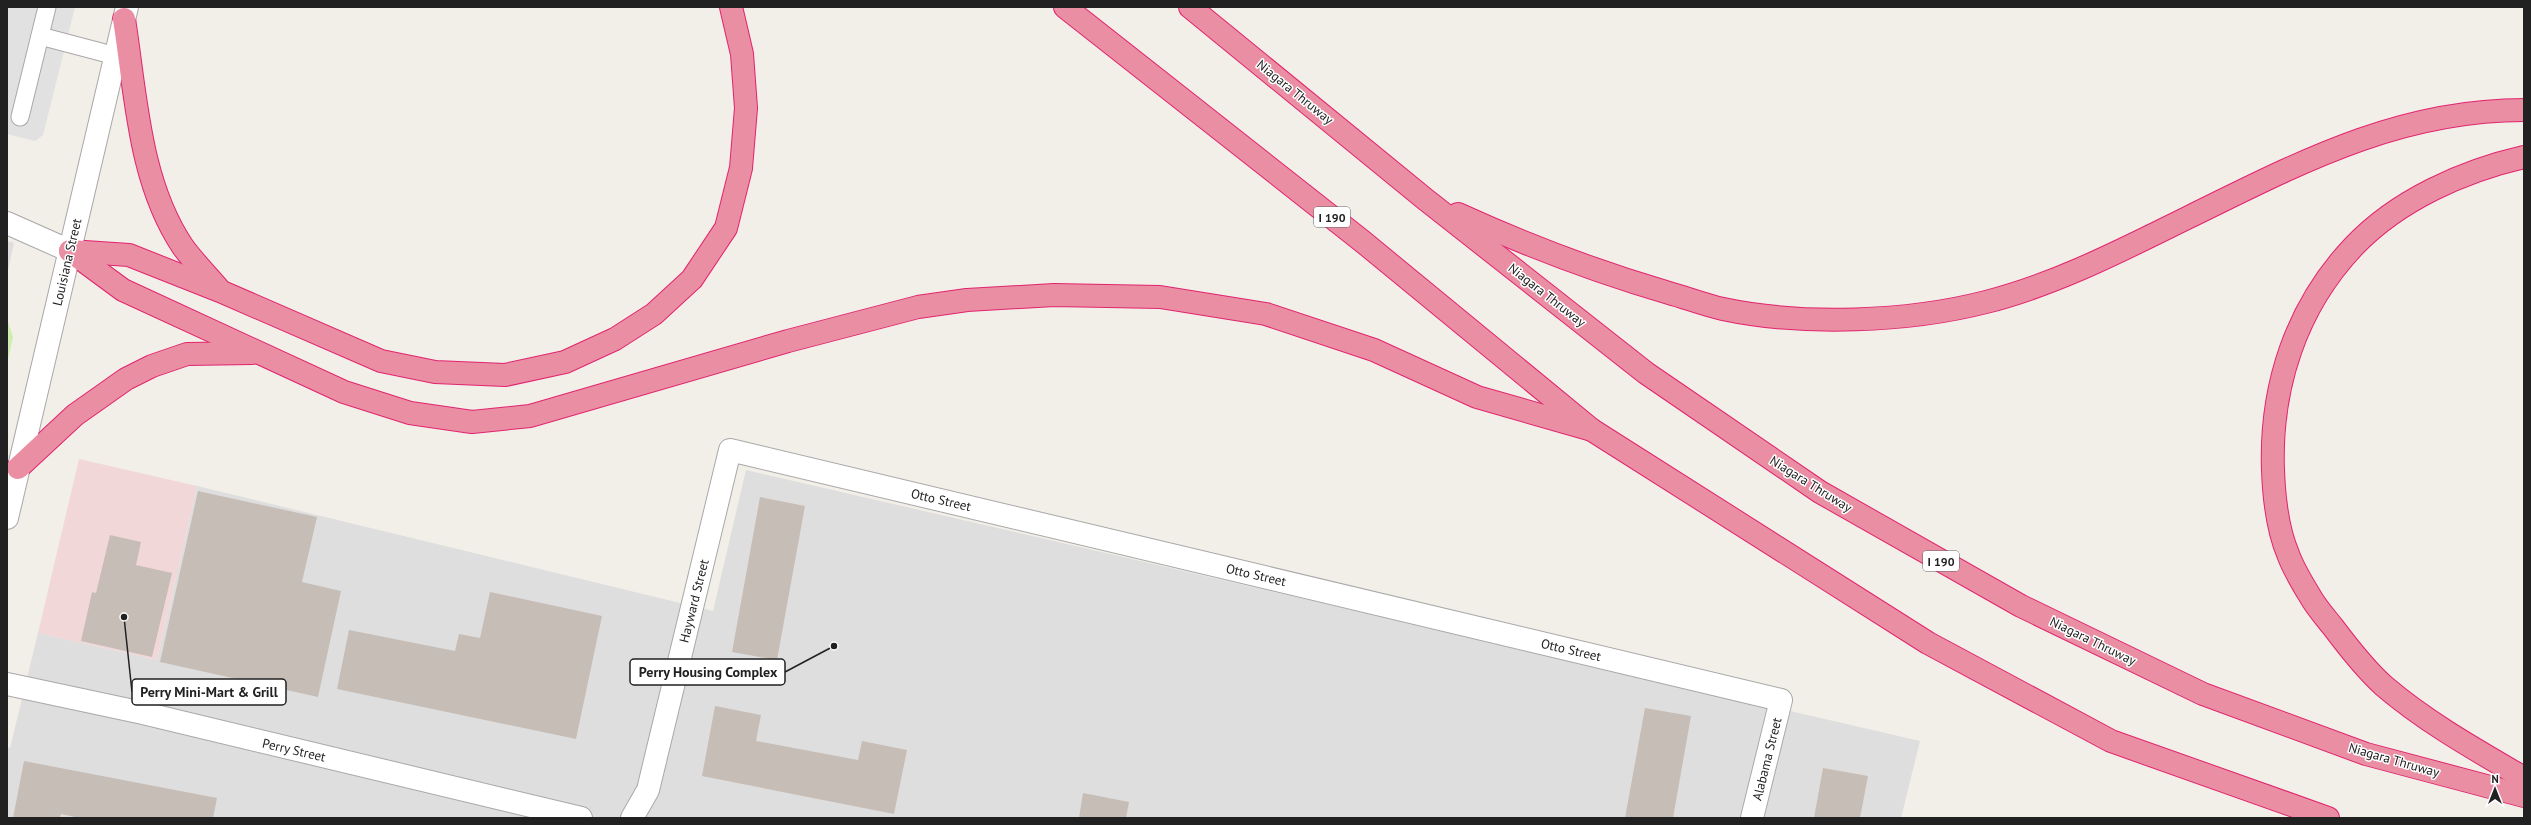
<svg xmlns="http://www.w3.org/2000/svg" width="2531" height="825" viewBox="0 0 2531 825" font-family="'PT Sans',sans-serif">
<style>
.residential{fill:#dfdede}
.commercial{fill:#f2d7d8}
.grass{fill:#cfedad}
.parking{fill:#e1e1e1}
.building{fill:#c7bdb7}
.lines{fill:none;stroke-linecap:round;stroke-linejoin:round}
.service-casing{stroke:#a8a8a8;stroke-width:19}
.minor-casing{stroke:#a8a8a8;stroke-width:24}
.tertiary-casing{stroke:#a8a8a8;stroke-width:24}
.motorway-casing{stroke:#e1246e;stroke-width:24}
.service{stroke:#fff;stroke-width:17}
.minor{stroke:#fff;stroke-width:22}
.tertiary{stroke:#fff;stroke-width:22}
.motorway{stroke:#ea8ea4;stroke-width:22}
.labels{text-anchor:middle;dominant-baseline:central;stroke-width:3;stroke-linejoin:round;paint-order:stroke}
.shield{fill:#fff;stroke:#646464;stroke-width:1}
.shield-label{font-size:12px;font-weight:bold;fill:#212121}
.street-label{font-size:13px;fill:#212121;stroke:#fff}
.leader{fill:none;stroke:#212121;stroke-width:1.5}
.callout-dot{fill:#212121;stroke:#fff;stroke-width:1.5}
.callout{fill:#fff;stroke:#212121;stroke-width:1.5}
.callout-label{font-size:14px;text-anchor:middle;font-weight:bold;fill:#212121}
</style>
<rect width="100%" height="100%" fill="#f2eee8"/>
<g class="residential">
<polygon points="7,241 14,243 7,275"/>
<polygon points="746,470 1920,741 1901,818 7,818 7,747 10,748 38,633 157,660 197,486 713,611"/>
</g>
<polygon class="commercial" points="79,459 197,486 157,660 38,633"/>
<polygon class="grass" points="8,322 13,337 7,364 7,325"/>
<polygon class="parking" points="7,7 75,7 43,135 35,141 7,134"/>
<g class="building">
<polygon points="198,491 317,517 302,582 341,591 318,697 160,662"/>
<polygon points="760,497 805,506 777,660 732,652"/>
<polygon points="110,535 141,542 136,565 172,573 152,657 81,641 92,592 96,593"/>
<polygon points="490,592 602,616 576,739 337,689 349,630 455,651 459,634 480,638"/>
<polygon points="715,706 761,715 756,741 858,760 862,741 907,750 894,814 702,776"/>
<polygon points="1645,708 1691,716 1673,818 1625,818"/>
<polygon points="24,761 217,798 213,818 80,818 61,814 60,818 13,818"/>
<polygon points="1823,768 1868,776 1860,818 1814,818"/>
<polygon points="1083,793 1129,802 1126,818 1079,818"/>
</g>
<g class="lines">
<defs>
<g id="service">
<polyline points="40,36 116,56"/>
<polyline points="20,117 47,7"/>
</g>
<g id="minor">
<polyline points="7,223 70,251"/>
<polyline points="7,684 143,713 581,818"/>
<polyline points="632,818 648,790 730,450 1781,700 1752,818"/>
</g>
<polyline id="tertiary" points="7,518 127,7"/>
<g id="motorway">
<polyline points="1065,7 1362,241 1592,430 1928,643 2111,741 2328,818"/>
<polyline points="1190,7 1425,199 1646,373 1820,492 2021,606 2203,694 2366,754 2524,796"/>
<path d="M124,19C136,95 139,182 183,247C193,261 207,275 218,288"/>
<path d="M2524,157C2463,171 2398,200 2354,246C2296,307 2270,387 2273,470C2274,498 2277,528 2288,554C2293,568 2302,583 2310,596C2316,607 2325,617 2333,627C2348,647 2365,669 2384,686C2426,722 2476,750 2524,778"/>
<path d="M1458,214C1526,245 1597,272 1669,293C1687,298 1705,305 1723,309C1803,326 1908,322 1986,302C2057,284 2124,249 2189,217C2299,163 2398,110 2524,110"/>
<polyline points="70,251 123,290 344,392 410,413 472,422 530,416 788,341 918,307 967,300 1054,295 1160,297 1266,314 1374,350 1477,397 1592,430"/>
<polyline points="70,251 129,255 220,291 381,361 435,372 505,375 565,362 615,339 654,314 692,279 726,228 741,168 746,108 742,54 731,7"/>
<polyline points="18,468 75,415 126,379 152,366 187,354 252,353"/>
</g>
</defs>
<use href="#service" class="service-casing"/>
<use href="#minor" class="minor-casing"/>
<use href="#tertiary" class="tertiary-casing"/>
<use href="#motorway" class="motorway-casing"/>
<use href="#service" class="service"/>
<use href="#minor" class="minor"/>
<use href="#tertiary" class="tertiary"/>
<use href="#motorway" class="motorway"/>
</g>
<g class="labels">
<g class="shield">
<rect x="1314" y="207" width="36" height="20" rx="3"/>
<rect x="1923" y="551" width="36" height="20" rx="3"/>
</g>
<g class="shield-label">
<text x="1332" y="217">I 190</text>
<text x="1941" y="561">I 190</text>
</g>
<g class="street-label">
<text transform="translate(1295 92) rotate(39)">Niagara Thruway</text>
<text transform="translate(67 262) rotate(-77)">Louisiana Street</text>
<text transform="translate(1547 295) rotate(38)">Niagara Thruway</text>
<text transform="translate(1811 484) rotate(32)">Niagara Thruway</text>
<text transform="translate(941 500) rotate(13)">Otto Street</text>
<text transform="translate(1256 575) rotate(13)">Otto Street</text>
<text transform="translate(694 601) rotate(-76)">Hayward Street</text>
<text transform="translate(2093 641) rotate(26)">Niagara Thruway</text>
<text transform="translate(1571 650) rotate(13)">Otto Street</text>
<text transform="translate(294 750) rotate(13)">Perry Street</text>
<text transform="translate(1767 759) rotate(-76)">Alabama Street</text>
<text transform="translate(2394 760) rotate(16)">Niagara Thruway</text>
</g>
</g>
<path class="leader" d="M834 646L785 672M124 617L132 692"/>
<g class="callout-dot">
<circle cx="834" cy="646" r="4"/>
<circle cx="124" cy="617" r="4"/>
</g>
<g class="callout">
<rect x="630" y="659" width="155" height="26" rx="4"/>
<rect x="132" y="679" width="154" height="26" rx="4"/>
</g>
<g class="callout-label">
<text x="708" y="677">Perry Housing Complex</text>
<text x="209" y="697">Perry Mini-Mart &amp; Grill</text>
</g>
<rect width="2531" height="825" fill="none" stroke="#212121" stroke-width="16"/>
<g transform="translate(2495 789)" stroke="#ffffff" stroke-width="3" paint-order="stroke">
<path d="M0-3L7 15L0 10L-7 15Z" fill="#212121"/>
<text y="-6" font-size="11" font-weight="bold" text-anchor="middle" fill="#212121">N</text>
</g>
</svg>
